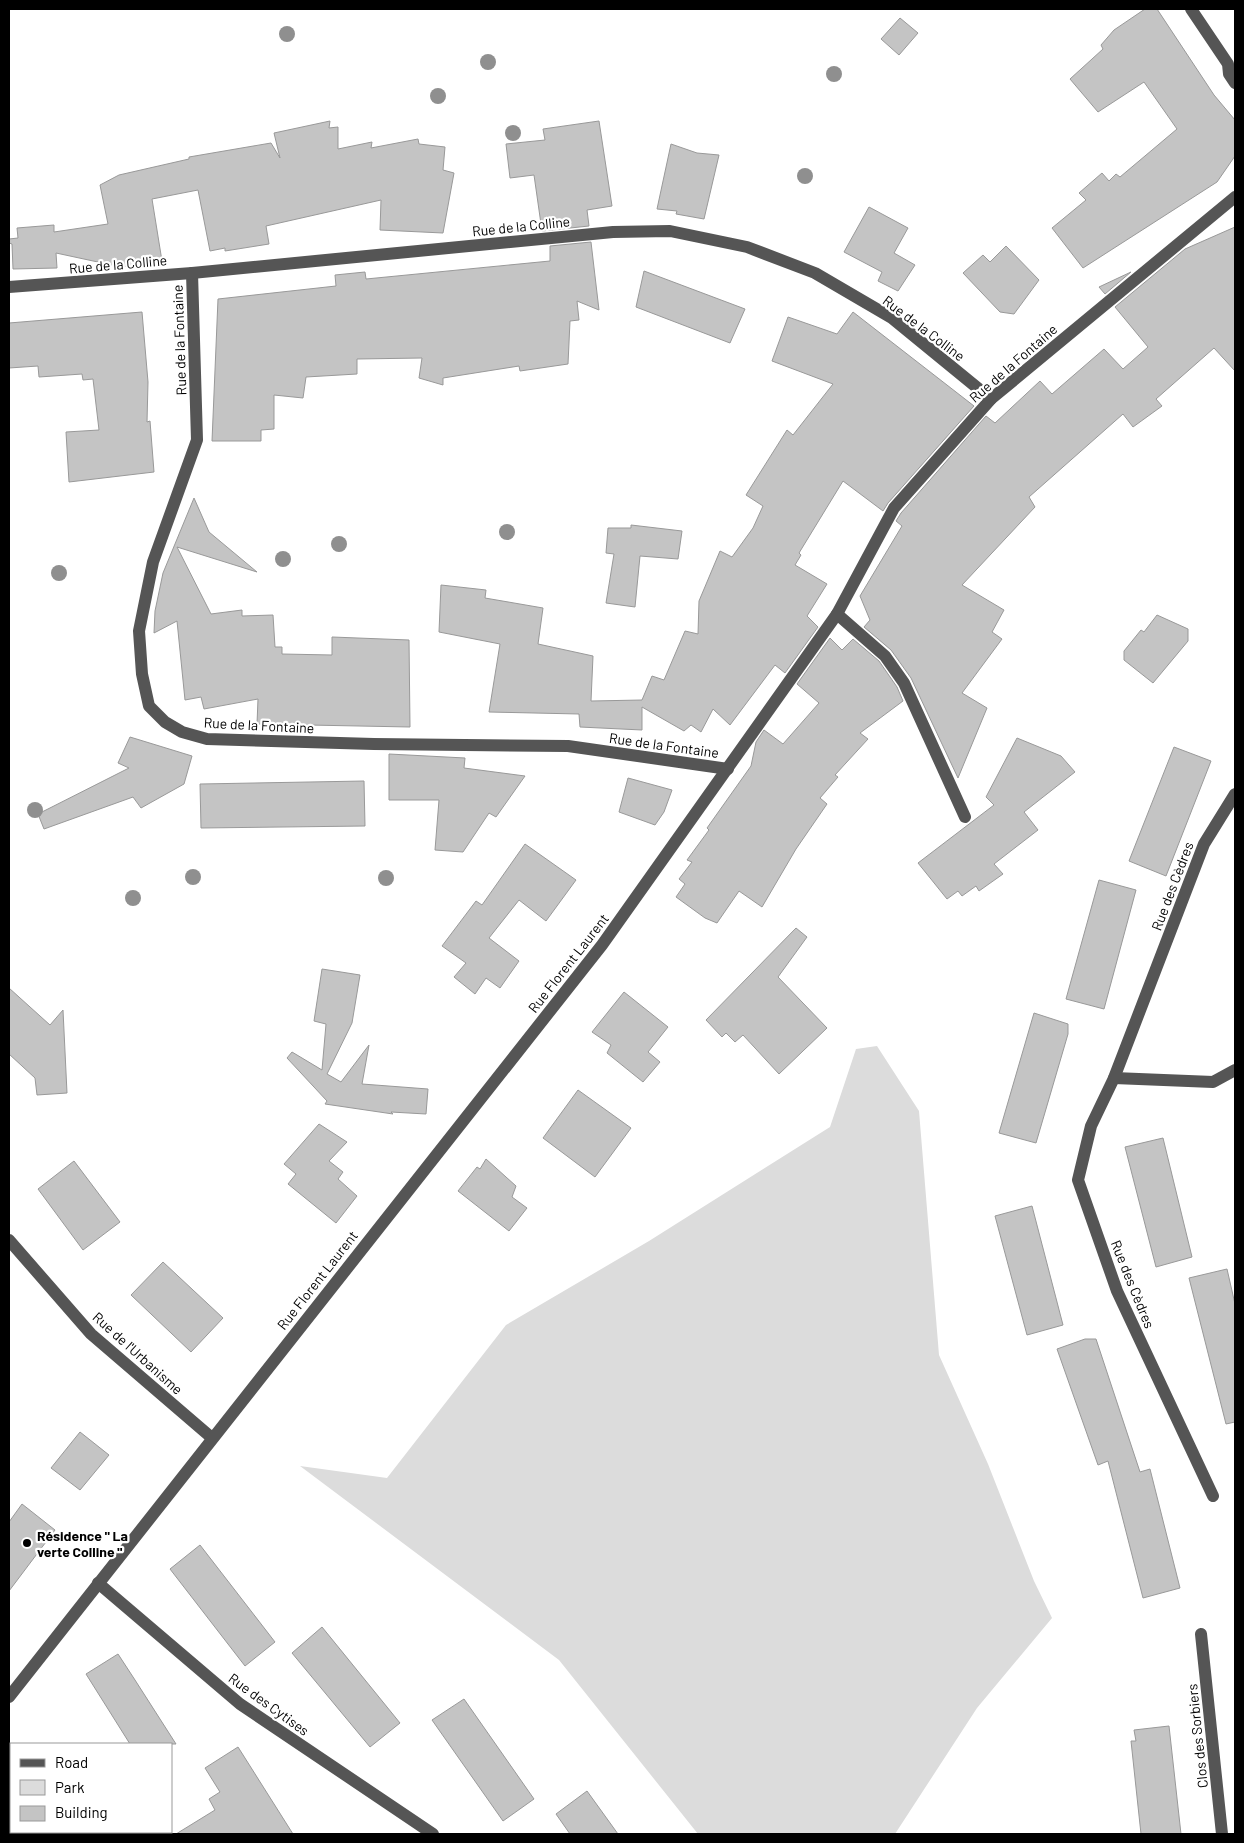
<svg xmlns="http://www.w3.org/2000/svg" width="1244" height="1843" viewBox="0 0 1244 1843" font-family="Barlow,sans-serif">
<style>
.green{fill:#dcdcdc}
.building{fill:#c4c4c4;stroke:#999}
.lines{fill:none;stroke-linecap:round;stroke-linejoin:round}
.minor{stroke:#555;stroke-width:12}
.tree{fill:#8f8f8f}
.poi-dot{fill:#000;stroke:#fff;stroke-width:2}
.labels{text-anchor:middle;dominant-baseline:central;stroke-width:4.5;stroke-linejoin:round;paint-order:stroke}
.street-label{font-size:14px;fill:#000;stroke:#fff}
.poi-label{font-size:14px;font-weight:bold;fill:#000;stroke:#fff;text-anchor:start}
</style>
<rect width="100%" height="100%" fill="#fff"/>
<polygon class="green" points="877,1046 919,1111 939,1355 988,1464 1034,1581 1052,1618 977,1708 895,1834 698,1834 559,1660 300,1466 387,1478 506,1325 649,1241 830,1127 856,1049"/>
<g class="building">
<polygon points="1145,9 1157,9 1214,95 1235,120 1235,156 1217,182 1083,268 1052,228 1086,200 1079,193 1102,173 1109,181 1116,174 1120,177 1177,129 1144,82 1098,112 1070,79 1103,49 1101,45 1114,30"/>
<polygon points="900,18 918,33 899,55 881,39"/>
<polygon points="330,121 329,128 338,127 338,149 372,142 371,148 418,139 419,144 445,147 443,170 454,173 443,233 380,230 381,200 266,226 269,244 225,251 225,248 210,251 198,190 152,199 162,261 121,267 56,253 57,268 13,269 12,244 9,243 9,239 18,238 17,228 54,225 54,232 108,224 100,185 119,175 189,159 189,157 271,143 280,158 274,133"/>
<polygon points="599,121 612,206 587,210 589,226 542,231 534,175 510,178 506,144 545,140 543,129"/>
<polygon points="671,144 697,153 719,155 704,219 676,214 677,211 657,209"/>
<polygon points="869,207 908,228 894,253 915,265 898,291 878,281 882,272 844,252"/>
<polygon points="1235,227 1235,371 1214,348 1156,399 1162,406 1133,427 1123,414 1029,497 1035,507 962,585 1004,610 992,632 1002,639 962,693 987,708 958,778 911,678 891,650 864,627 870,620 860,596 902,526 896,521 901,513 986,416 995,423 1040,381 1052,394 1104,349 1123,369 1148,347 1115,307 1185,249"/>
<polygon points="591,242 599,310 577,301 579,320 570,321 568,364 520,371 519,366 443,378 443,385 419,378 422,358 357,359 357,374 306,377 303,398 274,395 274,429 261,430 261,441 212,441 218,299 336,286 335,275 365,272 366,279 550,261 550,246"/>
<polygon points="1006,246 1039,280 1014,314 1000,312 963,273 983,255 990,262"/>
<polygon points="644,271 745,309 730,343 636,307"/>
<polygon points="1131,272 1105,294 1099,287"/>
<polygon points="142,312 148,382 147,422 150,421 154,472 69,482 66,432 99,430 93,379 83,380 82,374 39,377 38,366 9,368 9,323"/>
<polygon points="853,312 974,406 888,503 883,511 843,481 799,553 801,555 795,565 827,584 807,616 818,627 785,673 775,665 730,725 713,709 701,732 691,725 684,731 642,707 642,730 580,727 579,714 489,712 500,644 439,632 441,585 486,590 485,598 543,608 538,644 593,656 591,701 642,700 652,676 664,680 685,631 698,634 699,601 720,551 732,557 753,528 763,506 746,495 787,430 793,435 833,384 772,361 788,317 837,334"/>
<polygon points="194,498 209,532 257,572 177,547 211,614 242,610 242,616 273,615 275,647 282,647 282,654 332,655 332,637 409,640 410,727 257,724 258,699 204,709 201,697 185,700 177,621 154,633 155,611 163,573"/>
<polygon points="631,525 682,531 678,559 640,556 635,607 606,603 614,554 606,553 608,528 631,528"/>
<polygon points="1157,615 1188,629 1188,641 1153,683 1124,660 1124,651 1141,630 1144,632"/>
<polygon points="830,638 842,650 853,639 879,661 897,687 903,701 860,733 868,739 835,775 838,777 820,798 827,804 796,849 762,907 739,891 717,923 705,918 676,897 685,884 679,879 692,862 687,860 709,830 707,828 751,766 756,742 764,730 783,744 819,703 797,684"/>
<polygon points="130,737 192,756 184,784 141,808 133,797 44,829 38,814 129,768 118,763"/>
<polygon points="1017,738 1061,756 1075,772 1024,812 1038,830 994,864 1003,874 979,891 976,886 962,896 958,891 947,899 918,863 994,805 986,797"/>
<polygon points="1174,747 1211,761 1166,876 1129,861"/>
<polygon points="389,754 465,758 464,768 525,776 496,817 489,813 463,852 435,850 439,800 389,800"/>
<polygon points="628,778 672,790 664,812 655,825 619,812"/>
<polygon points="364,781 365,826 201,828 200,784"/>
<polygon points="525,844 576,880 546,921 519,900 489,938 519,961 500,988 486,978 475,994 454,977 466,963 442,946 476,901 482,905"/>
<polygon points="1099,880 1136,890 1104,1009 1066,999"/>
<polygon points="796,928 807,937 778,977 827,1028 779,1074 743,1035 735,1042 726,1033 722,1037 706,1020"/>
<polygon points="322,969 360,975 352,1023 327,1074 341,1082 369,1045 362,1084 428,1089 426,1114 391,1112 393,1114 325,1104 327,1101 287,1058 292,1052 322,1070 326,1024 314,1021"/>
<polygon points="9,988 50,1025 63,1010 67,1093 37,1095 35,1078 9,1054"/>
<polygon points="624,992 668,1027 648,1052 660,1062 643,1082 607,1053 611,1045 592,1032"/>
<polygon points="1034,1013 1068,1024 1068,1034 1036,1143 999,1133"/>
<polygon points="578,1090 631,1128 595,1177 543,1138"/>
<polygon points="319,1124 347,1142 329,1161 343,1172 338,1179 357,1196 336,1223 288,1184 296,1174 284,1164"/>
<polygon points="1163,1138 1192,1257 1156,1267 1125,1147"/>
<polygon points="486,1159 516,1186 512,1197 527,1208 509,1231 458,1191 477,1167 480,1169"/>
<polygon points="74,1161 120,1222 83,1250 38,1189"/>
<polygon points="1032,1206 1063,1325 1027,1335 995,1216"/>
<polygon points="163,1262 223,1318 191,1352 131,1295"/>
<polygon points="1227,1269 1235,1304 1235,1422 1226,1424 1189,1278"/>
<polygon points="1085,1339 1096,1339 1140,1472 1150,1469 1180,1588 1143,1598 1108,1461 1098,1465 1057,1349"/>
<polygon points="80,1432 109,1455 80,1490 51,1468"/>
<polygon points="22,1504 55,1530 9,1591 9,1522"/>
<polygon points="200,1545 275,1642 245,1666 170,1569"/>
<polygon points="322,1627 400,1723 370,1747 292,1653"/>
<polygon points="118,1654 135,1680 176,1744 130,1744 86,1674"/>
<polygon points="464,1699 534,1799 503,1821 432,1720"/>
<polygon points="1169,1726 1181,1834 1141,1834 1131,1741 1136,1741 1134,1730"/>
<polygon points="238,1747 293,1834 176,1834 215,1810 209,1799 220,1792 205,1768"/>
<polygon points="587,1791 618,1834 570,1834 556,1814"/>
</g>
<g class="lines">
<g class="minor">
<polyline points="1191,9 1228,64 1229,74 1235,83"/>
<polyline points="192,273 197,440 153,562 139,631 142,674 149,706 165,722 182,732 207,739 374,744 568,746 728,769"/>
<polyline points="9,287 192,273 613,232 670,231 747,247 815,273 892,318 991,399"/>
<polyline points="837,614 885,656 904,683 965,817"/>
<polyline points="1114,1078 1213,1082 1235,1070"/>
<polyline points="9,1240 91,1334 212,1438"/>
<polyline points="1213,1496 1117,1291 1078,1180 1091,1126 1114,1078 1204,844 1235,794"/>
<polyline points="98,1583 240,1704 433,1834"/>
<polyline points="1201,1634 1222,1834"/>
<polyline points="9,1697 602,945 837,614 894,508 991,399 1235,197"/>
</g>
</g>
<g class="tree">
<circle cx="287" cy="34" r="8"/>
<circle cx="488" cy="62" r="8"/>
<circle cx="834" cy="74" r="8"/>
<circle cx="438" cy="96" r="8"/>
<circle cx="513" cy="133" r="8"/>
<circle cx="805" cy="176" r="8"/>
<circle cx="507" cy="532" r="8"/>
<circle cx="339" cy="544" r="8"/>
<circle cx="283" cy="559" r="8"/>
<circle cx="59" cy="573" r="8"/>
<circle cx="35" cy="810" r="8"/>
<circle cx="193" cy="877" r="8"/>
<circle cx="386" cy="878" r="8"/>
<circle cx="133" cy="898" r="8"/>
</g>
<circle class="poi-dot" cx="27" cy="1543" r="5"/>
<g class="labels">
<g class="street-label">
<text transform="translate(521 226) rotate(-6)">Rue de la Colline</text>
<text transform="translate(118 264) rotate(-5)">Rue de la Colline</text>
<text transform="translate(924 328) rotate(37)">Rue de la Colline</text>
<text transform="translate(179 340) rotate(-92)">Rue de la Fontaine</text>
<text transform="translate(1013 363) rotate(-41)">Rue de la Fontaine</text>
<text transform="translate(259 725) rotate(3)">Rue de la Fontaine</text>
<text transform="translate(664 745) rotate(8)">Rue de la Fontaine</text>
<text transform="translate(1172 886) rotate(-69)">Rue des Cèdres</text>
<text transform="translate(568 963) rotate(-52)">Rue Florent Laurent</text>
<text transform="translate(317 1280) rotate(-52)">Rue Florent Laurent</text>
<text transform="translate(1133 1284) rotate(68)">Rue des Cèdres</text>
<text transform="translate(138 1353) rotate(42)">Rue de l'Urbanisme</text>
<text transform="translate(269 1704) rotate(36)">Rue des Cytises</text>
<text transform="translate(1197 1736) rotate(-96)">Clos des Sorbiers</text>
</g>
<g class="poi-label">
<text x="37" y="1535">Résidence " La<tspan x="37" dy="16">verte Colline "</tspan></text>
</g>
</g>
<rect width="1244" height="1843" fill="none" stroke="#000000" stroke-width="20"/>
<rect x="10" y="1743" width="162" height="90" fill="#ffffff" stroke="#999999"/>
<rect x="20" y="1759" width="25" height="8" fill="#555555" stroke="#999999"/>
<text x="55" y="1768" font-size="15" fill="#000000">Road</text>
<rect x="20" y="1780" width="25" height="15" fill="#dcdcdc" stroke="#999999"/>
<text x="55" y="1793" font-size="15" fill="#000000">Park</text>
<rect x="20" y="1806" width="25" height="15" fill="#c4c4c4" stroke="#999999"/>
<text x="55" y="1818" font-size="15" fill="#000000">Building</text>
</svg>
